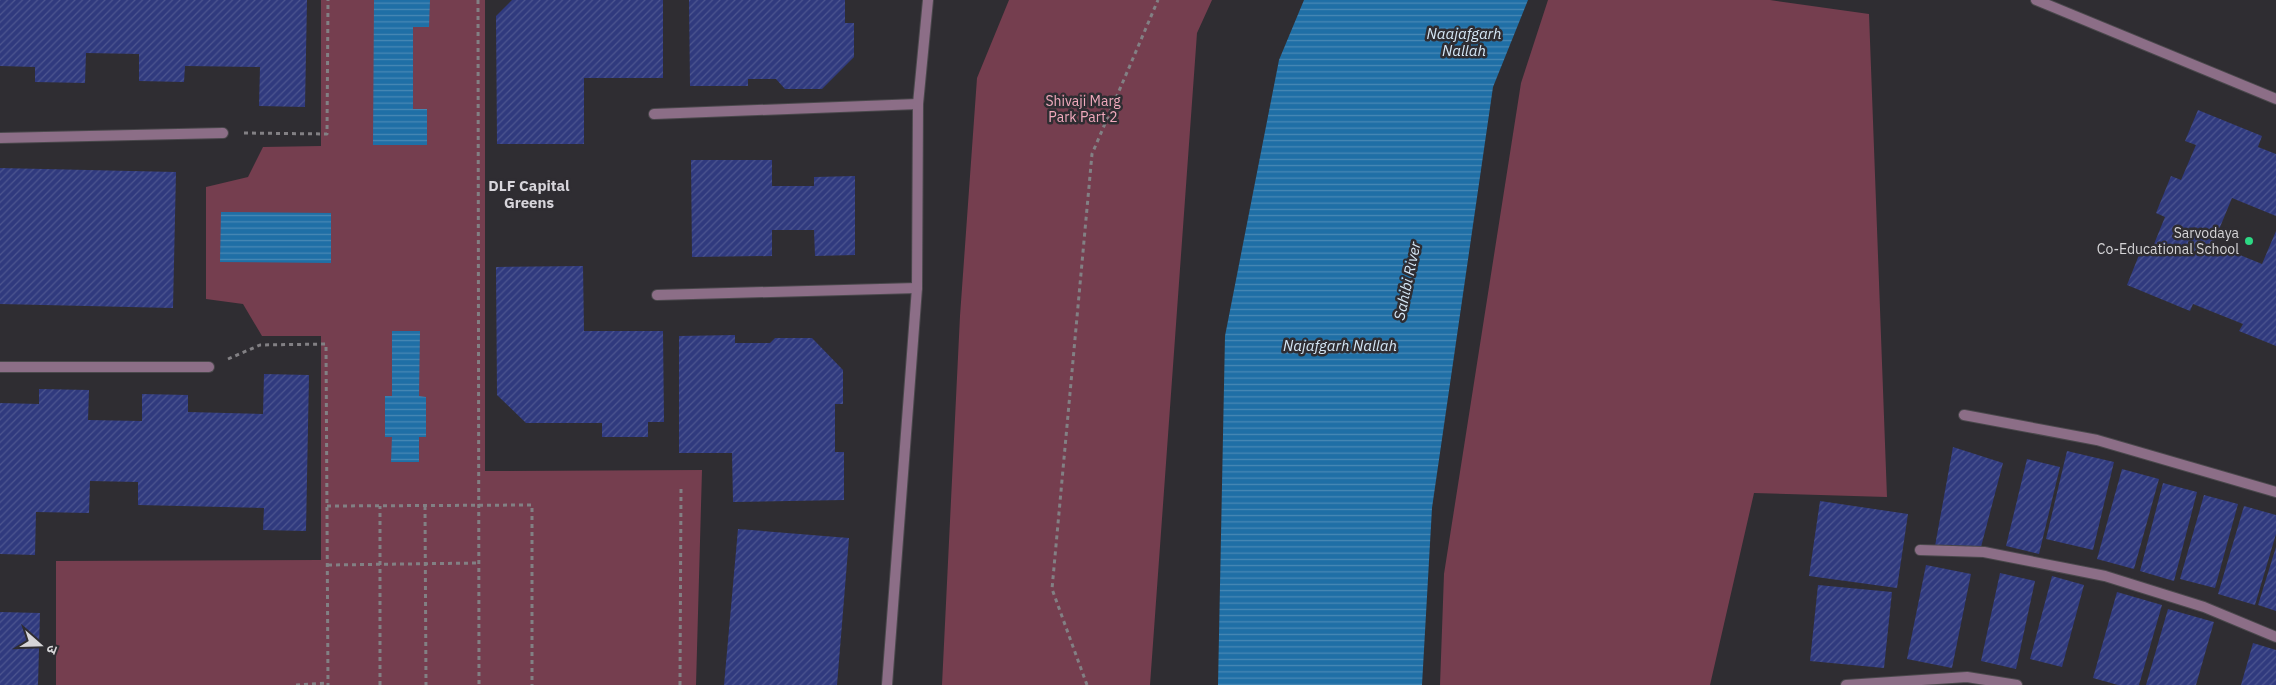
<svg xmlns="http://www.w3.org/2000/svg" width="2276" height="685" viewBox="0 0 2276 685" font-family="'IBM Plex Sans','Noto Sans Devanagari',sans-serif">
<style>
.green{fill:#753e4f}
.water{fill:url(#water-rules)}
.building{fill:url(#building-hatch)}
.lines{fill:none;stroke-linecap:round;stroke-linejoin:round}
.street-casing{stroke:#4a484c;stroke-width:12}
.path{stroke:#828084;stroke-width:3;stroke-dasharray:4 4;stroke-linecap:butt}
.street{stroke:#8c6e87;stroke-width:10}
.poi-dot{fill:#2dd884;stroke:#2f2d32;stroke-width:2}
.labels{text-anchor:middle;dominant-baseline:central;stroke-width:5;stroke-linejoin:round;paint-order:stroke}
.park-label{font-size:14px;fill:#f1aabd;stroke:#2f2d32}
.poi-label{font-size:14px;fill:#d5d4d7;stroke:#2f2d32;text-anchor:end}
.water-label{font-size:15px;font-style:italic;fill:#d5e7f6;stroke:#2f2d32}
.neighbourhood-label{font-size:15px;font-weight:bold;fill:#d7d5db;stroke:#2f2d32}
</style>
<defs>
<pattern id="water-rules" width="6" height="5" patternUnits="userSpaceOnUse" patternTransform="scale(1.25)"><rect width="6" height="5" fill="#1f6fa6"/><path d="M0 2.5h6" fill="none" stroke="#4989b5"/></pattern>
<pattern id="building-hatch" width="6" height="6" patternUnits="userSpaceOnUse" patternTransform="scale(1.25)"><rect width="6" height="6" fill="#303a7e"/><path d="M-1 1l2-2M0 6l6-6M5 7l2-2" fill="none" stroke="#4d5690"/></pattern>
</defs>
<rect width="100%" height="100%" fill="#2f2d32"/>
<g class="green">
<polygon points="321,0 485,0 485,471 702,470 696,685 56,685 56,561 321,560 321,336 262,336 243,304 206,299 206,187 248,177 263,147 321,146"/>
<polygon points="1009,0 1212,0 1197,33 1150,685 942,685 960,316 977,78"/>
<polygon points="1548,0 1770,0 1869,14 1887,497 1754,493 1710,685 1440,685 1444,574 1521,83"/>
</g>
<g class="water">
<polygon points="374,0 430,0 429,27 413,27 413,109 427,109 427,145 373,145"/>
<polygon points="1304,0 1528,0 1493,87 1432,508 1422,685 1218,685 1225,336 1279,60"/>
<polygon points="221,212 331,213 331,263 220,262"/>
<polygon points="392,331 420,331 419,396 426,397 426,437 419,437 419,462 391,462 392,437 385,437 385,396 392,396"/>
</g>
<g class="building">
<polygon points="0,0 307,0 305,107 259,106 260,67 185,66 184,82 139,81 139,54 86,53 85,83 35,82 35,67 0,66"/>
<polygon points="512,0 663,0 663,78 584,78 584,144 497,144 496,16"/>
<polygon points="689,0 845,0 845,23 854,23 854,57 822,89 785,89 776,79 748,79 748,86 690,86"/>
<polygon points="2198,110 2262,136 2258,147 2276,154 2276,216 2232,198 2213,244 2262,264 2276,231 2276,346 2239,331 2243,324 2193,304 2190,311 2127,285 2141,250 2150,254 2165,217 2156,213 2171,176 2181,180 2196,145 2185,141"/>
<polygon points="691,160 772,160 772,186 814,186 814,177 855,176 855,255 815,256 814,230 772,230 772,256 692,257"/>
<polygon points="0,168 176,172 173,308 0,304"/>
<polygon points="583,266 584,331 663,331 664,422 648,422 648,437 602,437 602,423 526,423 497,395 496,267"/>
<polygon points="735,335 735,343 770,343 775,338 812,338 843,370 843,404 835,404 835,452 844,452 844,500 733,502 732,453 679,453 679,336"/>
<polygon points="264,374 309,375 306,531 263,530 264,508 138,505 138,482 90,481 89,513 36,512 35,555 0,554 0,403 39,404 39,389 89,390 88,420 142,421 142,394 188,395 188,412 263,414"/>
<polygon points="1953,447 2003,463 1981,547 1935,546"/>
<polygon points="2067,451 2114,462 2093,550 2046,539"/>
<polygon points="2027,459 2060,467 2039,554 2006,546"/>
<polygon points="2122,469 2159,479 2134,569 2097,559"/>
<polygon points="2163,483 2197,492 2174,581 2140,571"/>
<polygon points="2204,495 2238,504 2215,588 2180,579"/>
<polygon points="1820,501 1908,514 1897,588 1809,576"/>
<polygon points="2244,506 2276,515 2276,534 2255,605 2218,594"/>
<polygon points="738,529 849,538 837,685 724,685"/>
<polygon points="2276,547 2276,611 2258,605"/>
<polygon points="1926,565 1971,574 1952,668 1907,659"/>
<polygon points="2000,573 2035,581 2016,669 1981,661"/>
<polygon points="2052,576 2084,585 2062,667 2030,659"/>
<polygon points="1818,585 1892,592 1884,668 1810,661"/>
<polygon points="2117,592 2162,605 2139,685 2118,685 2093,678"/>
<polygon points="2168,609 2214,622 2196,685 2146,685"/>
<polygon points="0,612 40,613 38,685 0,685"/>
<polygon points="2253,643 2276,650 2276,685 2241,685"/>
</g>
<g class="lines">
<defs>
<g id="street">
<polyline points="2036,0 2276,99"/>
<polyline points="654,114 918,104"/>
<polyline points="0,138 223,133"/>
<polyline points="657,295 917,288"/>
<polyline points="0,367 209,367"/>
<polyline points="1964,415 2097,440 2276,492"/>
<polyline points="1920,550 1984,552 2105,576 2204,607 2276,637"/>
<polyline points="887,685 917,288 918,104 928,0"/>
<polyline points="1846,685 1967,677 2017,685"/>
</g>
</defs>
<use href="#street" class="street-casing"/>
<g class="path">
<polyline points="478,0 479,685"/>
<polyline points="244,133 327,134 328,0"/>
<polyline points="228,359 260,345 326,344 328,685"/>
<polyline points="327,506 532,505 532,685"/>
<polyline points="425,506 426,685"/>
<polyline points="328,565 479,563"/>
<polyline points="296,685 328,683"/>
<polyline points="380,685 380,506"/>
<polyline points="680,685 681,487"/>
<polyline points="1087,685 1052,589 1092,154 1158,0"/>
</g>
<use href="#street" class="street"/>
</g>
<circle class="poi-dot" cx="2249" cy="241" r="5"/>
<g class="labels">
<g class="park-label">
<text x="1083" y="101">Shivaji Marg<tspan x="1083" dy="16">Park Part 2</tspan></text>
</g>
<g class="poi-label">
<text x="2239" y="233">Sarvodaya<tspan x="2239" dy="16">Co-Educational School</tspan></text>
</g>
<g class="water-label">
<text x="1464" y="33">Naajafgarh<tspan x="1464" dy="17">Nallah</tspan></text>
<text transform="translate(1407 281) rotate(-78)">Sahibi River</text>
<text x="1340" y="345">Najafgarh Nallah</text>
</g>
<g class="neighbourhood-label">
<text x="529" y="185">DLF Capital<tspan x="529" dy="17">Greens</tspan></text>
</g>
</g>
<g transform="translate(40 645) rotate(110)" stroke="#2f2d32" stroke-width="4" paint-order="stroke">
<path d="M0-4L9 19L0 12L-9 19Z" fill="#d5d4d7"/>
<text y="-8" font-size="14" font-weight="bold" text-anchor="middle" fill="#d5d4d7">उ</text>
</g>
</svg>
